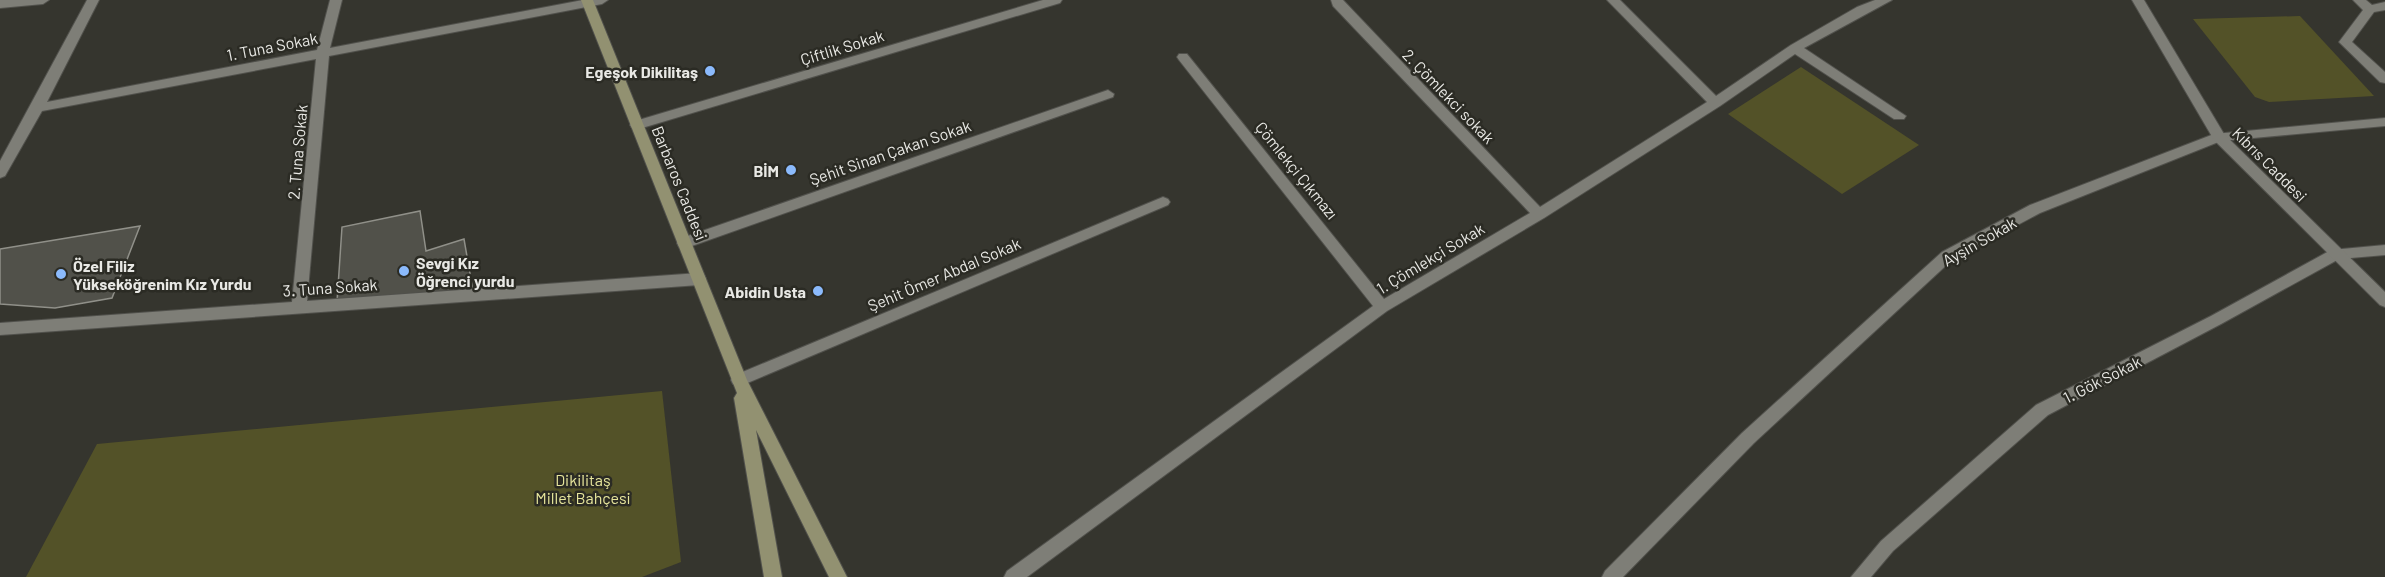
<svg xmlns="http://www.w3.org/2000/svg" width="2385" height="577" viewBox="0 0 2385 577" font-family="Barlow,sans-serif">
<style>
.green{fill:#535228}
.building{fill:#51514a;stroke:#909089;stroke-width:1.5}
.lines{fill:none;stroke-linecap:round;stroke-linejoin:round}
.minor-casing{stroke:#51514c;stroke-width:2}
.tertiary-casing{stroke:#51514c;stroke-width:2}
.secondary-casing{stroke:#51514c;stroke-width:2}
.minor{fill:#7e7e77;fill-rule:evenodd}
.tertiary{fill:#7e7e77;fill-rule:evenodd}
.secondary{fill:#929171;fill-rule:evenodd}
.poi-dot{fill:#8bbafc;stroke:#2b2b24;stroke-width:2}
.labels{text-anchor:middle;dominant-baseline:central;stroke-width:5;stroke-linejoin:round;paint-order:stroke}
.street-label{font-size:16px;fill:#e9e9e5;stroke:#2b2b24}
.poi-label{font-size:16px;font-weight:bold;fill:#e9e9e5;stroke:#2b2b24;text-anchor:end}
.park-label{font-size:16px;fill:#e7e69c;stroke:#2b2b24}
</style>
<rect width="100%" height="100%" fill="#35352e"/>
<g class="green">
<polygon points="2300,16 2374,96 2269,102 2255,97 2193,19"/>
<polygon points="1801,67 1919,145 1842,194 1728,114"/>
<polygon points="662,391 681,562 642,577 26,577 97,444"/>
</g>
<g class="building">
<polygon points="420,211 426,251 464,239 473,291 337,302 342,227"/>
<polygon points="140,226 112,298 55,308 0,304 0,249"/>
</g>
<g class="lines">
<defs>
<g id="minor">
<polygon points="0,0 49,0 43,4 0,8"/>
<polygon points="87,0 99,0 47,102 317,50 330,0 342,0 330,48 583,0 608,0 602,4 329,56 307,301 699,273 704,275 706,279 704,283 699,285 0,335 0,323 292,302 316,59 42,111 5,176 0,178 0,161"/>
<polygon points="1043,0 1062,0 1060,3 642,128 632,128 630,125 632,122"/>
<polygon points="1331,0 1343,0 1540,207 1707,102 1607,0 1620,0 1716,96 1791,45 1857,7 1875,0 1892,0 1804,48 1906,116 1904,119 1894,119 1795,54 1720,106 1544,218 1387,311 1027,577 1004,577 1007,571 1373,306 1179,60 1177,57 1179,54 1187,54 1384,299 1530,213 1333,6"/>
<polygon points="2353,0 2366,0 2372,5 2385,2 2385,10 2374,12 2352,42 2385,72 2385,83 2380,82 2339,42 2363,10"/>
<polygon points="1108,90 1114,94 1113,97 689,247 679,247 677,243 679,239"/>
<polygon points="2385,118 2385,126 2221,141 2040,213 1952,260 1754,443 1623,577 1602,577 1605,571 1742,433 1942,252 2030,205 2214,134"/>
<polygon points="1163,197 1168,199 1170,202 1168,205 745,384 739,386 733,384 731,380 733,376"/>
<polygon points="2385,245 2385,255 2339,259 2221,324 2048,415 1893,551 1871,577 1851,577 1881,541 2036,405 2211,316 2331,250"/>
</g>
<polygon id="tertiary" points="2132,0 2144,0 2224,134 2385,292 2385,307 2380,305 2214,140"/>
<polygon id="secondary" points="581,0 593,0 747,380 847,577 829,577 756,430 782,577 764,577 734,398 737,393"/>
</defs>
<use href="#minor" class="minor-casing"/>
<use href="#tertiary" class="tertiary-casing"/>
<use href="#secondary" class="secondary-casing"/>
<use href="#minor" class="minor"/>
<use href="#tertiary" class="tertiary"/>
<use href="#secondary" class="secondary"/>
</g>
<g class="poi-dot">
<circle cx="710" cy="71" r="6"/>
<circle cx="791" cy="170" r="6"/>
<circle cx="404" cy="271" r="6"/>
<circle cx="61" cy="274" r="6"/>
<circle cx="818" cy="291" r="6"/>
</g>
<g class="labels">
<g class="street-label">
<text transform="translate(272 46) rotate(-11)">1. Tuna Sokak</text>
<text transform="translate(842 47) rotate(-17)">Çiftlik Sokak</text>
<text transform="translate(1449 96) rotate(46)">2. Çömlekci sokak</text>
<text transform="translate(297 152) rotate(-85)">2. Tuna Sokak</text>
<text transform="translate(890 152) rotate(-19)">Şehit Sinan Çakan Sokak</text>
<text transform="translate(2270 164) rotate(45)">Kıbrıs Caddesi</text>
<text transform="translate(1297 170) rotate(51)">Çömlekçi Çıkmazı</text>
<text transform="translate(680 183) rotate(68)">Barbaros Caddesi</text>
<text transform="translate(1979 241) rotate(-30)">Ayşin Sokak</text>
<text transform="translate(1430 258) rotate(-31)">1. Çömlekçi Sokak</text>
<text transform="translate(944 274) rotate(-23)">Şehit Ömer Abdal Sokak</text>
<text transform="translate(330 287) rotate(-4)">3. Tuna Sokak</text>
<text transform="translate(2102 379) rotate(-27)">1. Gök Sokak</text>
</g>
<g class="poi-label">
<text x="698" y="71">Egeşok Dikilitaş</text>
<text x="779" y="170">BİM</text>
<text x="416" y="262" text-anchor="start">Sevgi Kız<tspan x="416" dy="18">Öğrenci yurdu</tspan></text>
<text x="73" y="265" text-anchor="start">Özel Filiz<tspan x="73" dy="18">Yükseköğrenim Kız Yurdu</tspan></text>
<text x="806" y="291">Abidin Usta</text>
</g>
<g class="park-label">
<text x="583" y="479">Dikilitaş<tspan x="583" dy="18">Millet Bahçesi</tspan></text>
</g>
</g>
</svg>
